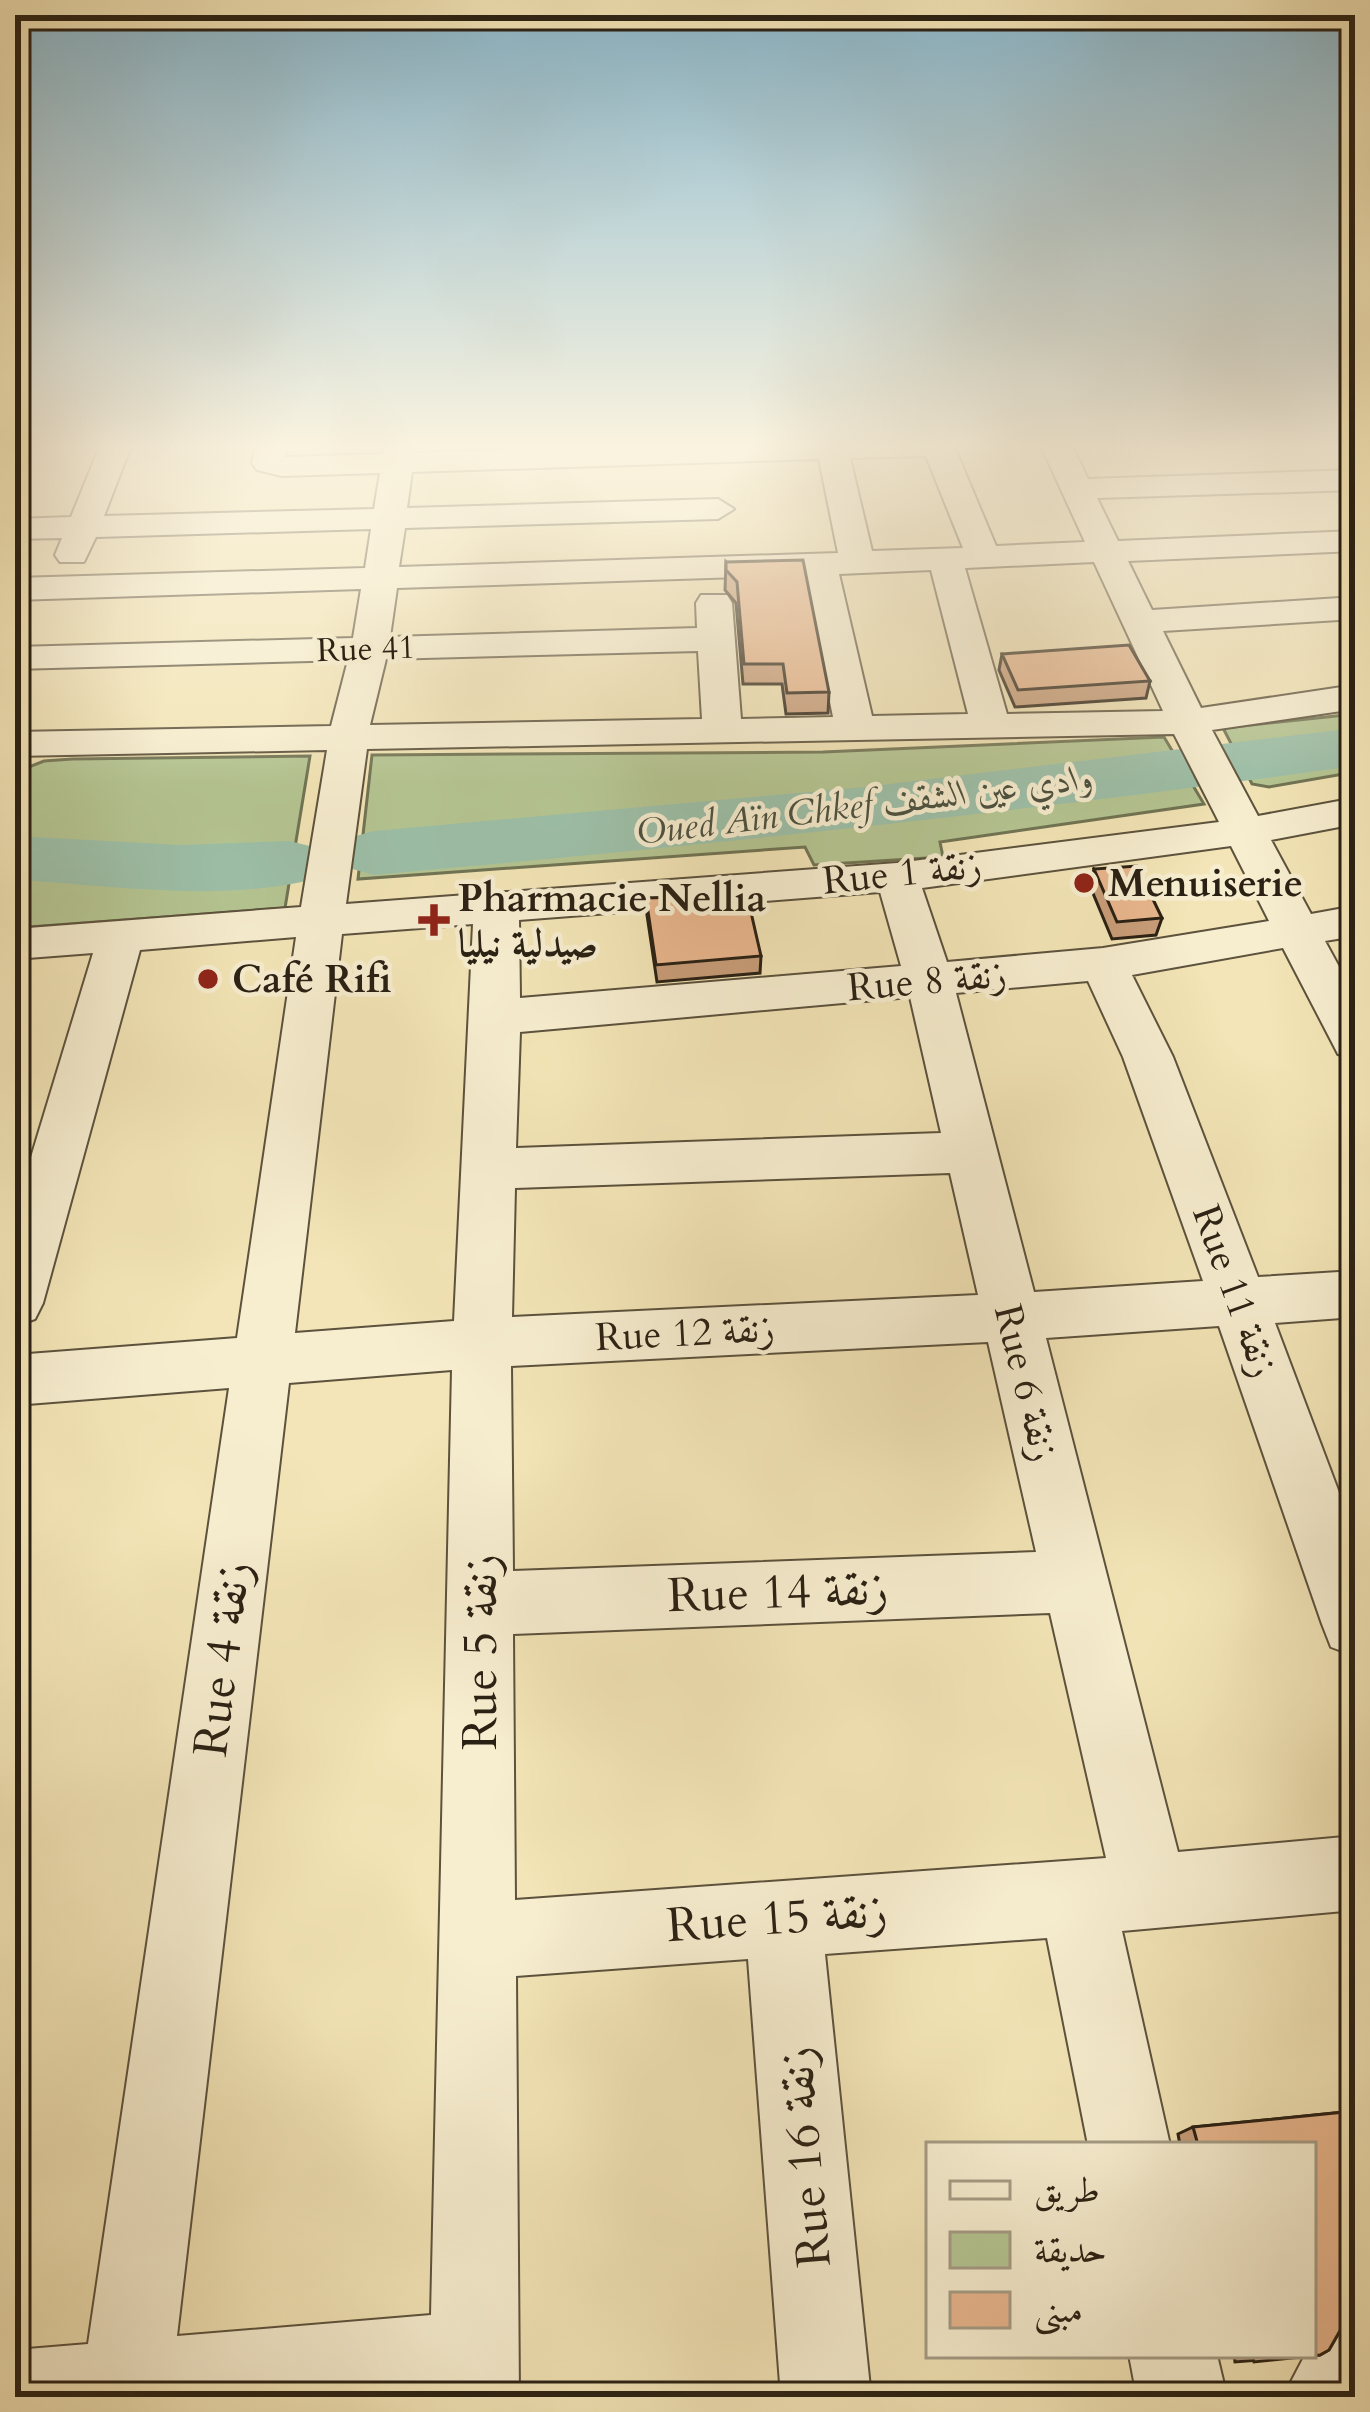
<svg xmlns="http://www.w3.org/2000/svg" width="1370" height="2412" viewBox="0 0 1370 2412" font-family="Cardo,Amiri,serif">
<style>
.green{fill:#b5c693;stroke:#707454;stroke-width:3}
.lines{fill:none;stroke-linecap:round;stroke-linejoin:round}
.river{fill:#9dc0a9;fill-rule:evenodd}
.street-casing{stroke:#5c523d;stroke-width:4}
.street{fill:#f7eed0;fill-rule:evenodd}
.wall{fill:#c89d79;stroke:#2a2114;stroke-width:3}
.building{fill:#e9b68d;stroke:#2a2114;stroke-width:3}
.poi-dot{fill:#8f2418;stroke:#f7eed0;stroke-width:4.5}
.labels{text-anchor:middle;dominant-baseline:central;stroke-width:9;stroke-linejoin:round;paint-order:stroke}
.far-street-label{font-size:33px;fill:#2a2114;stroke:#f7eed0}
.far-water-label{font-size:36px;font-style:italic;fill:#4c5141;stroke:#f7eed0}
.street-label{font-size:39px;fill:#2a2114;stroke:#f7eed0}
.poi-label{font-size:39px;font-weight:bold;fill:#2a2114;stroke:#f7eed0;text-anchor:start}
.near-street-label{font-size:48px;fill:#2a2114;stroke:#f7eed0}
</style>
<rect width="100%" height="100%" fill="#f3e5b7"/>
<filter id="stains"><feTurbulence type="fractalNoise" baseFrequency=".00167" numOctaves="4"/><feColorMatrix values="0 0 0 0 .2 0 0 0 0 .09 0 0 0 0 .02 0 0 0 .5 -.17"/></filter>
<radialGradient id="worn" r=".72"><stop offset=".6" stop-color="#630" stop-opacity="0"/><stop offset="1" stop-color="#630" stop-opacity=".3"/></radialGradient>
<g class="green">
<polygon points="1355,714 1355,772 1269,787 1252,784 1223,728"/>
<polygon points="1164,737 1204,804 940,842 943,857 814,865 805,847 358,879 372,755 823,752"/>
<polygon points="310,756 285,908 15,928 16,772 44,761 72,759"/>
</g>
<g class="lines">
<g class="river">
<path d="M1355,728V766C1029,811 702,846 374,875L349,868L339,853L349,838L374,831L865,787Z"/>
<path d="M15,836L180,845L289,841L314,847L324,863L314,879C220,903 111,885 15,880Z"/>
</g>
<defs>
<g id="street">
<path d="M100,446H131L104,516L374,509L380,473L282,476L257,470L252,463L255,446H286L285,457L383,454L384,446H415V453L638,446H954L996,546L1085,542L1041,446H1072L1088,479L1355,470V490L1097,498L1118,541L1355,531V551L1128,561L1152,610L1355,597V619L1163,631L1201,708L1355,685V709L1212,730L1258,816L1355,798V824L1271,840L1311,914L1355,906V936L1325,941L1355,996V1059L1338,1054L1283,948L1132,975L1173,1057L1258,1277L1355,1271V1317L1275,1323L1355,1535V1656L1331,1647L1322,1624L1219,1326L1046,1338L1178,1852L1355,1836V1910L1122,1931L1170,2145H1088L1047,1938L825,1954L871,2397H781L748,1959L516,1976L519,2397H15V2350L88,2344L229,1388L15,1405V1355L237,1338L296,937L140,950L43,1303L35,1319L15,1326V1210L93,953L15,959V929L301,907L327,750L15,756V732L331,726L348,660L15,669V647L353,638L361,589L15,600V578L365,568L371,529L96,537L84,562H60L55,555L62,538L15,539V519L71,517ZM926,456L963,548L872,551L850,458ZM819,459L838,553L399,567L405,528L718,519L734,509L718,499L407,508L412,472ZM1094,562L1163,711L1007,714L965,568ZM931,570L968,714L872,716L839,574ZM805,575L833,717L741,719L732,603L727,595H701L696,603L697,628L390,637L397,588ZM698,651L702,719L370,725L386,659ZM1174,734L1219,822L897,863L346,904L367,749ZM1231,846L1269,921L1103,948L947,962L922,888ZM880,892L901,966L520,998L519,920ZM473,924L454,1321L295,1333L342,934ZM1088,981L1123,1057L1203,1281L1034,1292L956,993ZM910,997L941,1133L516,1148L520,1032ZM950,1173L978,1295L512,1317L515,1188ZM988,1342L1036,1552L513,1571L511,1366ZM452,1370L431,2315L177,2336L289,1383ZM1050,1613L1106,1858L515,1900L513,1634Z"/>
<polygon points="1355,2320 1355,2397 1283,2397 1305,2355 1313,2355 1313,2346 1323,2333"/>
<polygon points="1129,2355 1217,2355 1227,2397 1137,2397"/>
</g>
</defs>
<use href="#street" class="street-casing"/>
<use href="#street" class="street"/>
</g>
<g class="wall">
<polygon points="726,562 829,692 828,713 786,714 782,684 743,684 736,603 725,590"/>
<polygon points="1002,654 1150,681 1146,698 1015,707 999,670"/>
<polygon points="1094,869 1162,918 1156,935 1112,939 1090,886"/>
<polygon points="646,898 761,956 760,973 657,982 647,915"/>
<polygon points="1355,2111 1355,2323 1341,2329 1329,2350 1320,2355 1235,2362 1234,2355 1313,2355 1313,2145 1180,2145 1178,2134 1193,2127"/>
</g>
<g class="building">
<polygon points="803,560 829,692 787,693 783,664 744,664 737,582 726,570 726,562"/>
<polygon points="1129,645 1150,681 1018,690 1002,654"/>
<polygon points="1137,866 1162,918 1117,922 1094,869"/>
<polygon points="747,895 761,956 656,965 646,898"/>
<polygon points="1355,2111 1355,2323 1341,2329 1329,2350 1320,2355 1254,2362 1252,2355 1313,2355 1313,2145 1198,2145 1193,2127"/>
</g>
<linearGradient id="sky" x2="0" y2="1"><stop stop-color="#8ab9cf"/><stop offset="0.57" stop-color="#faf3df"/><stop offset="1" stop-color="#faf3df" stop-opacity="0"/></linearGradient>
<rect width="1370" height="784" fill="url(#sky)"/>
<g class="poi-dot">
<circle cx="1084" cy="883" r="12"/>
<path d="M428 902h12v12h12v12h-12v12h-12v-12h-12v-12h12z"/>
<circle cx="208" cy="979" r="12"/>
</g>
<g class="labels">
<g class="far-street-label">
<text transform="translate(366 649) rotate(-2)">Rue 41</text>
</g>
<g class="far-water-label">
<text transform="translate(865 805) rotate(-7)">Oued Aïn Chkef وادي عين الشقف</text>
</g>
<g class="street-label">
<text transform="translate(902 873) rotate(-6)">Rue 1 زنقة</text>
<text transform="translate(927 981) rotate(-5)">Rue 8 زنقة</text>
<text transform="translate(1235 1291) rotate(70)">Rue 11 زنقة</text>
<text transform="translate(685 1333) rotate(-3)">Rue 12 زنقة</text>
<text transform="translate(1026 1383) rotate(76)">Rue 6 زنقة</text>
</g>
<g class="poi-label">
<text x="1108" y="883">Menuiserie</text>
<text x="458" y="898">Pharmacie Nellia<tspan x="458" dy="45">صيدلية نيليا</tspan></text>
<text x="232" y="979">Café Rifi</text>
</g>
<g class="near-street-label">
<text transform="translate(778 1592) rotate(-2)">Rue 14 زنقة</text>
<text transform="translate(480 1652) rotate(-90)">Rue 5 زنقة</text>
<text transform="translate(222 1659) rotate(-83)">Rue 4 زنقة</text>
<text transform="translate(777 1918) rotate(-4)">Rue 15 زنقة</text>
<text transform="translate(805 2157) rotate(-95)">Rue 16 زنقة</text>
</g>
</g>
<rect width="1370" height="2412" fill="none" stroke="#f3e5b7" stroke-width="60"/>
<rect x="18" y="18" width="1334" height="2376" fill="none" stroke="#2a2114" stroke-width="6"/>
<rect x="30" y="30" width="1310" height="2352" fill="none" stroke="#2a2114" stroke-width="3"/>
<rect x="926" y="2142" width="390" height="216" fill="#f7eed0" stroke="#a59c85" stroke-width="3"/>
<rect x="950" y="2181" width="60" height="18" fill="#f7eed0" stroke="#a59c85" stroke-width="3"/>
<text x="1034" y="2202" font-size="36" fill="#2a2114">طريق</text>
<rect x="950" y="2232" width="60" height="36" fill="#b5c693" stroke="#a59c85" stroke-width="3"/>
<text x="1034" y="2262" font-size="36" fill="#2a2114">حديقة</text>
<rect x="950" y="2292" width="60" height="36" fill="#e9b68d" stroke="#a59c85" stroke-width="3"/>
<text x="1034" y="2322" font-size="36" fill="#2a2114">مبنى</text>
<rect width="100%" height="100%" filter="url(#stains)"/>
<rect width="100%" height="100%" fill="url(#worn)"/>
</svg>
